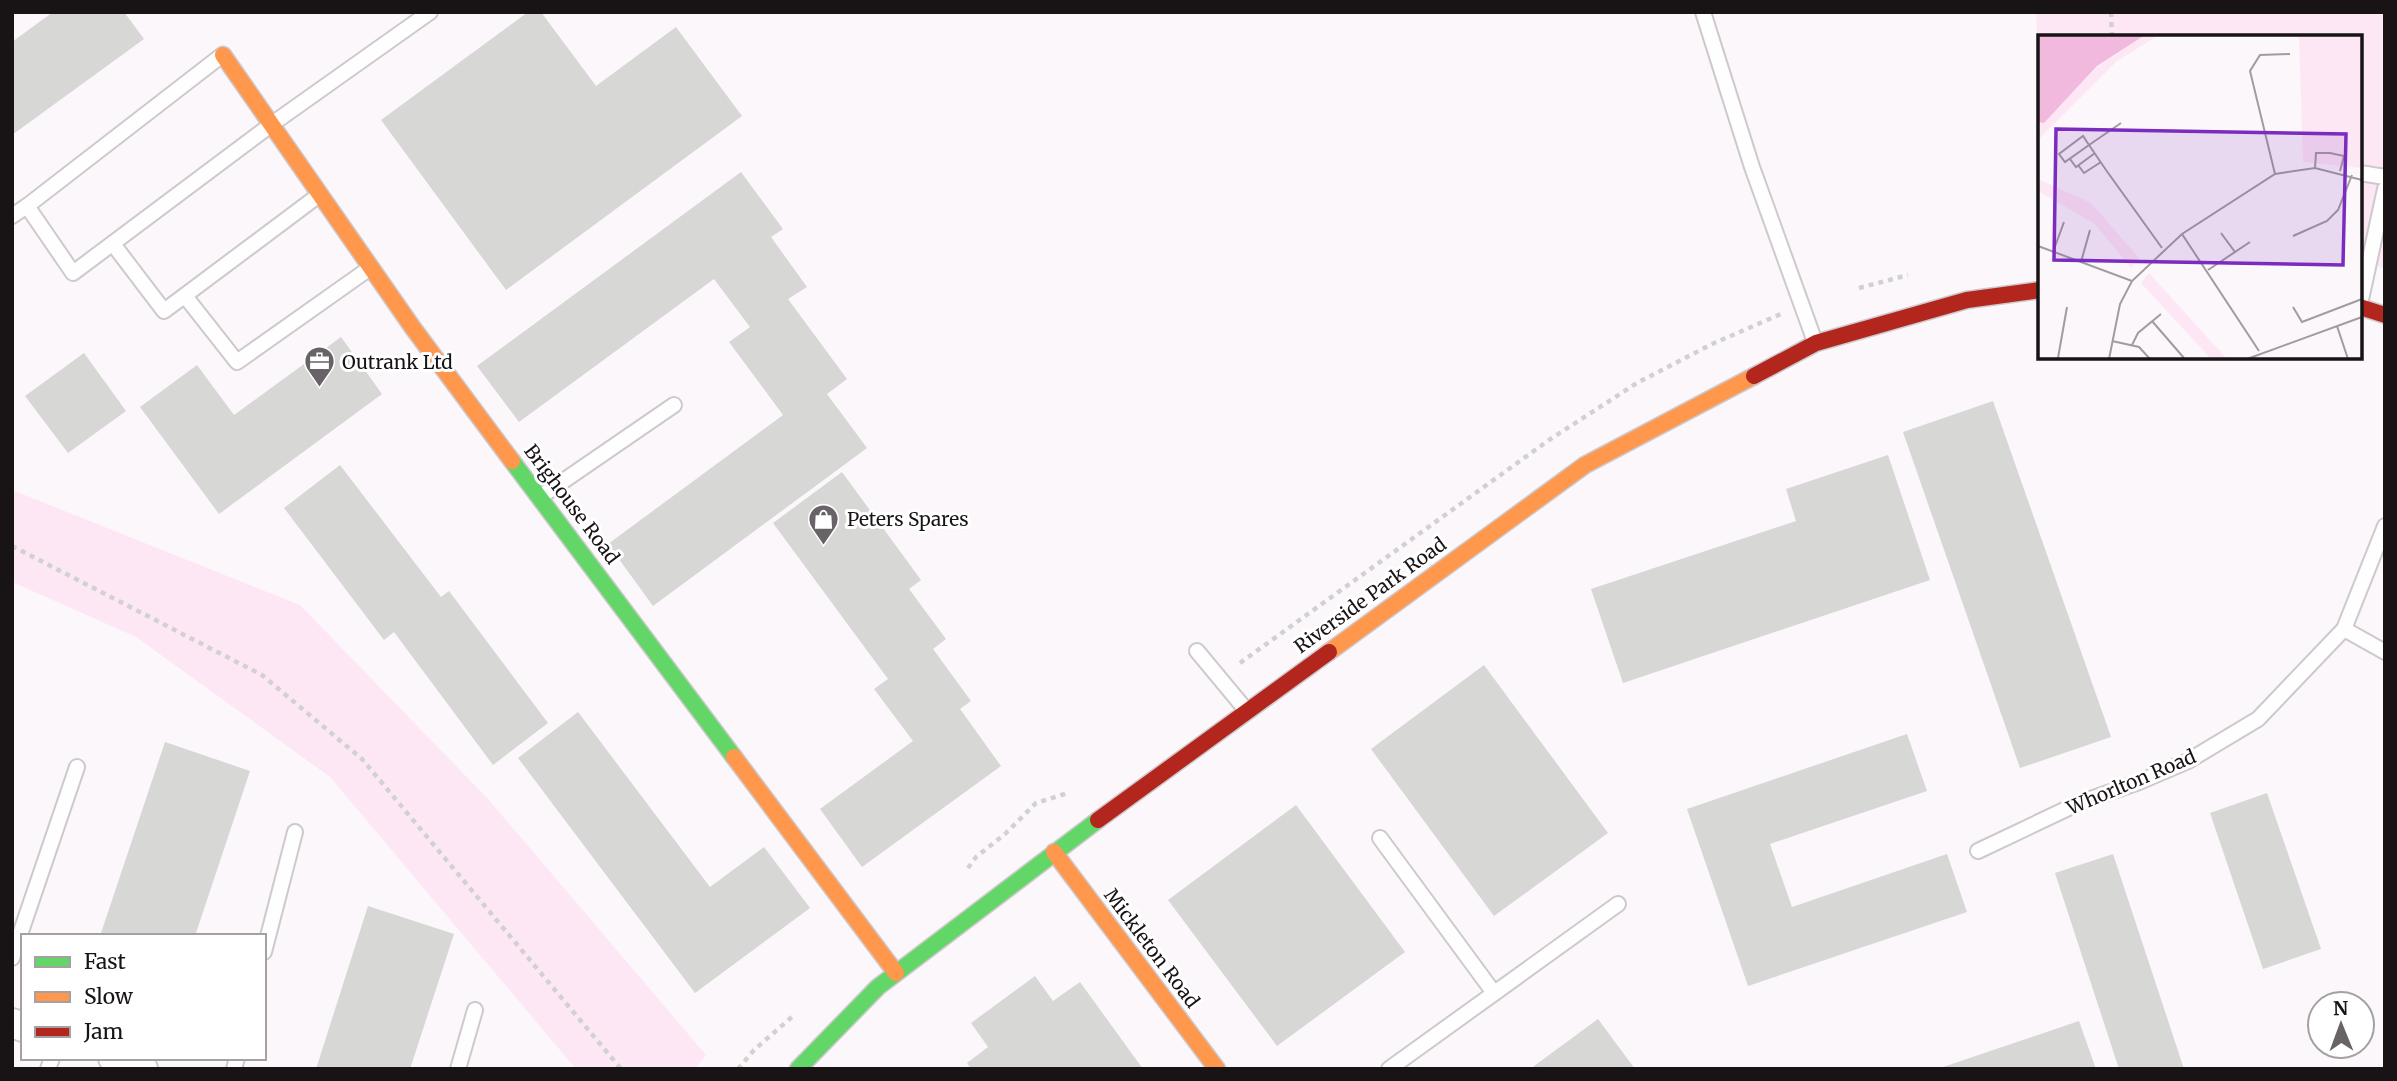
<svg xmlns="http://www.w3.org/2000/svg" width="2397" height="1081" viewBox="0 0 2397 1081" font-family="Merriweather,serif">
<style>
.green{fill:#fee7f5}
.building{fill:#d7d7d6}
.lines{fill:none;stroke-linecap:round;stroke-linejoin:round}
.lane-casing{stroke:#cdc9cc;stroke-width:18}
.street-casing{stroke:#cdc9cc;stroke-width:32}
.fast-casing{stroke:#cdc9cc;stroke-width:19}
.slow-casing{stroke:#cdc9cc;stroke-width:19}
.jam-casing{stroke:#cdc9cc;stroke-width:19}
.path{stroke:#d2d1d2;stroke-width:4.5;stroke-dasharray:5 5;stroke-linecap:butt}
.lane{stroke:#fffefe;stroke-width:14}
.street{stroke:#fffefe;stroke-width:28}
.fast{stroke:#63d668;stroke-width:16}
.slow{stroke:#ff974d;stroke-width:16}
.jam{stroke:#b3261e;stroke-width:16}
.labels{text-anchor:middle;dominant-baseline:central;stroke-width:6;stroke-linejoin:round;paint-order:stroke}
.poi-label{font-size:19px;fill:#181416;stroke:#fff;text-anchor:start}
.street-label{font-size:19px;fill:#181416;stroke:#fff}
.inset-road{fill:none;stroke:#a19c9f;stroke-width:2}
.view{fill:#7b2cbf;fill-opacity:0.15;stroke:#7b2cbf;stroke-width:3.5}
.inset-edge{fill:none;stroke:#181416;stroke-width:3.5}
</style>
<rect width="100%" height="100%" fill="#fcf7fa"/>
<g class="green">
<polygon points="2036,12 2385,12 2385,268 2360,262 2360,37 2040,37 2040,91"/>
<polygon points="12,490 300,605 489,800 706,1055 695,1069 576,1069 330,777 136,637 12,582"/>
</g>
<g class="building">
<polygon points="53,12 124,12 144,39 12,135 12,42"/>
<polygon points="528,12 541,12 596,86 676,27 742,116 506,290 381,120"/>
<polygon points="741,172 783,229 771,237 807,287 788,299 847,379 827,394 867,448 653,606 608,544 783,415 729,342 750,327 714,279 519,422 477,366"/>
<polygon points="341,337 382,394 219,514 140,407 197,365 234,415"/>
<polygon points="84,353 126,411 68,453 25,396"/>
<polygon points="1993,401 2111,737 2020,768 1903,432"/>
<polygon points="1888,455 1930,580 1623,683 1591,589 1796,521 1786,489"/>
<polygon points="340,465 441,597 449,591 548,723 493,765 394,632 384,640 284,508"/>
<polygon points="842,472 921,580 909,589 946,639 933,649 971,701 960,709 1001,766 862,867 820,809 913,741 874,689 888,679 773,523"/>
<polygon points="1484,665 1608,833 1494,916 1371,749"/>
<polygon points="578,712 710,887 764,847 810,908 695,993 518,758"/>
<polygon points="1907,734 1927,791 1770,844 1792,907 1947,854 1967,912 1748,986 1687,809"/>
<polygon points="165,742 250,771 195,936 100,936"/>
<polygon points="2267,793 2321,949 2263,969 2210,813"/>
<polygon points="1296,805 1405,952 1277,1046 1168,900"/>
<polygon points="2113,854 2184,1069 2119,1069 2055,873"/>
<polygon points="368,906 454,934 410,1069 316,1069"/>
<polygon points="1035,976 1053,1001 1080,982 1143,1069 971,1069 967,1063 988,1047 971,1023"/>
<polygon points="1598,1019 1635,1069 1530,1069"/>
<polygon points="2079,1021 2096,1069 1940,1069 1940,1068"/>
</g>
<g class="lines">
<defs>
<g id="lane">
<polyline points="1703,12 1752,167 1815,342"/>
<polyline points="221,56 27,206 73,273 272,124 430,12"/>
<polyline points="2360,173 2385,177"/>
<polyline points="12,216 27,206"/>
<polyline points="113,244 164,311 319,195"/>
<polyline points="185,296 237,362 370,268"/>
<polyline points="2360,304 2385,189"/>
<polyline points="540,497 674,405"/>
<polyline points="2344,629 2385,652"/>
<polyline points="1197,651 1246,710"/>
<polyline points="1380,838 1494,993"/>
<polyline points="1978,851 2079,803 2139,782 2188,761 2258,719 2344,629 2385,526"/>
<polyline points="264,952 295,832"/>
<polyline points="12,958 77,767"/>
<polyline points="48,1069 52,1058"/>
<polyline points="234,1069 237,1058"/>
<polyline points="458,1069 475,1010"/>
<polyline points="1389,1069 1618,904"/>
</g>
<g id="street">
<polyline points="12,1023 23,1027"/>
<polyline points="113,1058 143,1069"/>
</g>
<g id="fast">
<polyline points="512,461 734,757"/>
<polyline points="798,1069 878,987 1098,820"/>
</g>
<g id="slow">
<polyline points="223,55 413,328 512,461"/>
<polyline points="1329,652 1585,465 1754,376"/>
<polyline points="734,757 896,973"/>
<polyline points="1054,852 1217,1069"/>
</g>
<g id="jam">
<polyline points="2360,307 2385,315"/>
<polyline points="1754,376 1816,343 1967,300 2040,290"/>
<polyline points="1098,820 1329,652"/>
</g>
</defs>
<use href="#lane" class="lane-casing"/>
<use href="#street" class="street-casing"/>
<use href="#fast" class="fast-casing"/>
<use href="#slow" class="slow-casing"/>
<use href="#jam" class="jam-casing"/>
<g class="path">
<polyline points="2111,12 2112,37"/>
<polyline points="1859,288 1908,275"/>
<polyline points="12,546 262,675 362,759 621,1069"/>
<polyline points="1240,663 1549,440 1637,383 1712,344 1781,314"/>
<polyline points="968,868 976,857 1005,834 1036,803 1068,793"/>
<polyline points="738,1069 754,1050 793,1016"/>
</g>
<use href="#lane" class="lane"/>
<use href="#street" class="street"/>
<use href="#fast" class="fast"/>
<use href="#slow" class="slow"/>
<use href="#jam" class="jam"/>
</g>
<defs>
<symbol id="office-pin" viewBox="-11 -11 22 30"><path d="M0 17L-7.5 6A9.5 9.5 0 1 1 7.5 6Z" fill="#686366" stroke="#fff"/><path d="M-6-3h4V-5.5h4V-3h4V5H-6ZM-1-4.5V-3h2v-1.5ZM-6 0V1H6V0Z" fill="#fff"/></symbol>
<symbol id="shop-pin" viewBox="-11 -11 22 30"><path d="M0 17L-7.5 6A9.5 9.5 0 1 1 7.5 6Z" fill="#686366" stroke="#fff"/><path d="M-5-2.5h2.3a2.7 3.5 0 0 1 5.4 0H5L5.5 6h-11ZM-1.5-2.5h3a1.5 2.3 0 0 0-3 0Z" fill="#fff"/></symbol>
</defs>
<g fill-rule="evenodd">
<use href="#office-pin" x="302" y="344" width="35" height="47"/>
<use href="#shop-pin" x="806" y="502" width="35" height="47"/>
</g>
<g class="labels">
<g class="poi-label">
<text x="342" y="362">Outrank Ltd</text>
<text x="847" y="519">Peters Spares</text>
</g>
<g class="street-label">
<text transform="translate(572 504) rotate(53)">Brighouse Road</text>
<text transform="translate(1370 595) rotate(-36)">Riverside Park Road</text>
<text transform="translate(2131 782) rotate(-23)">Whorlton Road</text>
<text transform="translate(1152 948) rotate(53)">Mickleton Road</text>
</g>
</g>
<g transform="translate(2038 35)">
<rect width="324" height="324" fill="#fcf7fa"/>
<path d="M107,0H121L79,26L0,105V87L19,74L59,32ZM261,0H324V133L265,127ZM0,144L53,168L101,223L93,233L57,189L0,156ZM111,238L189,324H173L103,248Z" fill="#fee7f5"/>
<path d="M0,0H107L59,31L6,88L0,87Z" fill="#f2b9de"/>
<path class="inset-road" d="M83,88L51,110L27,127L21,119L45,101L51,110L68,135L124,213M32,124L38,132L57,118M40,130L46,138L63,127M277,133L278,118H292L306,121L302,136M237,139L212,36L222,20L252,19M183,198L197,217M144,199L221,316M255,201L289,186L300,175L314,140M0,211L94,246M15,217L26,187M43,227L52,195M170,235L212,207M255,272L264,287L324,264M114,286L146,323M299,291L310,324M74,306L101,312L112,324M94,310L100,298L123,279M20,323L29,272M71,324L82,269L94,246L144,199L237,139L277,133L324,145M209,324L324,282"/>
<path class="view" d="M18,94L308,99L305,230L16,225Z"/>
<rect width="324" height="324" class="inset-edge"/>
</g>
<rect width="2397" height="1081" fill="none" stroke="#181416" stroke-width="28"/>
<rect x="21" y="934" width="245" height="126" fill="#ffffff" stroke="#a3a1a2" stroke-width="2"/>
<rect x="35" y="957" width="35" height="10" fill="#63d668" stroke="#a3a1a2" stroke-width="2"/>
<text x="84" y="969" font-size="21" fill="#181416">Fast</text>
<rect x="35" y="992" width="35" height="10" fill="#ff974d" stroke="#a3a1a2" stroke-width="2"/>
<text x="84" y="1004" font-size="21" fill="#181416">Slow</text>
<rect x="35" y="1027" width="35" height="10" fill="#b3261e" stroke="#a3a1a2" stroke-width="2"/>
<text x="84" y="1039" font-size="21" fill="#181416">Jam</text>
<g transform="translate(2341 1025) rotate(359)"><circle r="33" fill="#ffffff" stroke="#a3a1a2" stroke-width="2"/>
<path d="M0-5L12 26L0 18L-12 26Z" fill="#686366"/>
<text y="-10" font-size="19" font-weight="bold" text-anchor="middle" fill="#181416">N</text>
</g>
</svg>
